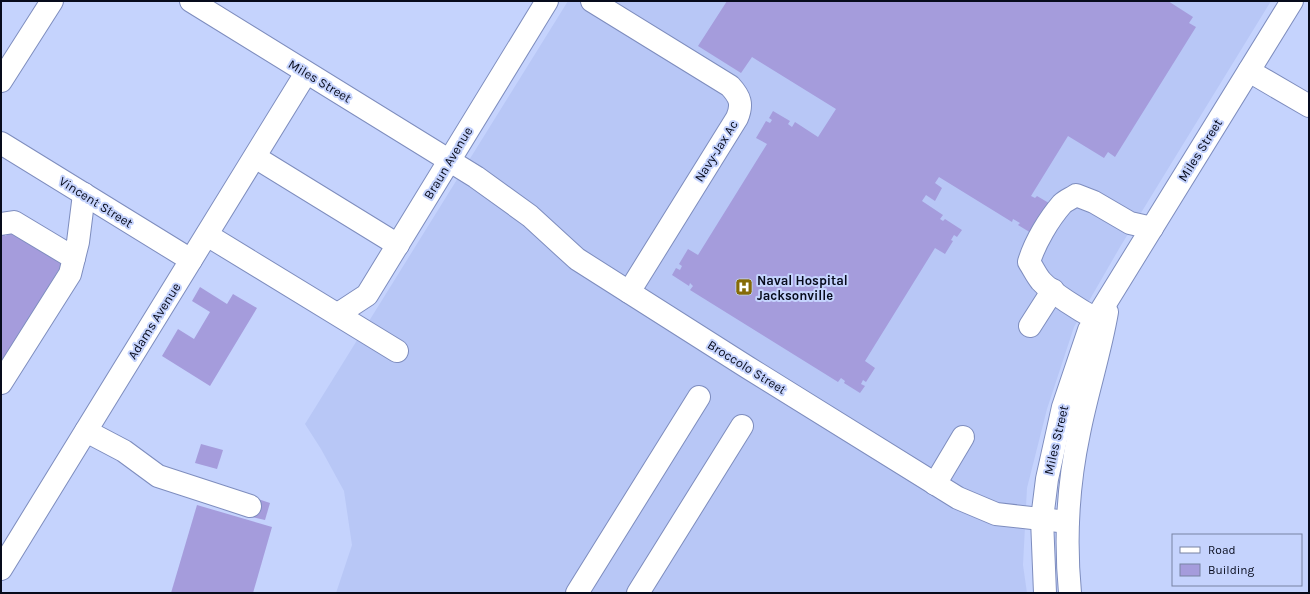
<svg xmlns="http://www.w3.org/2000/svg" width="1310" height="594" viewBox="0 0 1310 594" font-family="Karla,sans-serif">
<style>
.built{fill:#b8c7f6}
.building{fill:#a59cdc}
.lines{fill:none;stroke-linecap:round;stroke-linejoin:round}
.minor-casing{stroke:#7e8dbe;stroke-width:24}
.minor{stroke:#fff;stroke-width:22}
.labels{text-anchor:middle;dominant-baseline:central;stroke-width:4;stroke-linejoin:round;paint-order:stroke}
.street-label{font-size:13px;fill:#070b1c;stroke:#c5d3fd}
.poi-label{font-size:13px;font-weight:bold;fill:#070b1c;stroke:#c5d3fd;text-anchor:start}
</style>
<rect width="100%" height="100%" fill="#c5d3fd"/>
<polygon class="built" points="568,1 1271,1 1120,247 1074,327 1047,409 1027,488 1023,565 1027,593 336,593 352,545 344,491 321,449 305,424"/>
<g class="building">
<polygon points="727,1 1168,1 1193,17 1189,23 1196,27 1115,157 1108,152 1104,158 1068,136 1031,196 1035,198 1037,196 1054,206 1036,236 1018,225 1020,223 1013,219 1012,222 939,177 935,183 942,188 935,201 926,195 922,201 943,215 940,219 943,221 945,219 962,230 957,237 954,235 951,240 953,241 945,254 935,248 865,361 875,368 866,382 863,380 861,384 865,386 860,393 844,383 845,381 841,378 838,382 690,290 693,286 690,283 689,286 672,275 676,268 680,270 682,266 679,264 688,249 698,255 767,144 756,138 766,121 770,123 772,120 769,118 773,111 790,121 788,124 792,127 795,122 818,137 836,109 752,57 741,73 698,46"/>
<polygon points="9,230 63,263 1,363 1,233 6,236"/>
<polygon points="200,287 227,304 233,294 257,308 210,386 162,356 178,329 194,339 210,312 192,301"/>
<polygon points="201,444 223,450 217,469 195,463"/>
<polygon points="258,499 270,503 265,520 252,517"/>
<polygon points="197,505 272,527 253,593 171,593"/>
</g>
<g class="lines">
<defs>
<g id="minor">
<polyline points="191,1 476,177 530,216 577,259 747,367 958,498 996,514 1068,522"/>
<path d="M592,1L730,86C740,97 743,104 737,118L629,292"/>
<polyline points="1249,71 1309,106"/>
<polyline points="1,81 52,1"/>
<polyline points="1,143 191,260"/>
<polyline points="255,157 398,245"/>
<polyline points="1,224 14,222 74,258"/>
<polyline points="207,235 397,351"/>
<polyline points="338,314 367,295 547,1"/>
<path d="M1096,319C1081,311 1052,293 1041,281C1036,275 1033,268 1029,262C1035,242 1049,219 1062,204C1066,200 1072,198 1076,195L1094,202L1130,223L1152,228"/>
<polyline points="1030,326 1053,290"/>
<polyline points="1,383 70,274 78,242 84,194"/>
<polyline points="86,431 124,451 158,476 250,506"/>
<polyline points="935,484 963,437"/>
<polyline points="1,569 306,73"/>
<polyline points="577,593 699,397"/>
<polyline points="638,593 742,426"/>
<polyline points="1045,593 1042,519 1047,479 1063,407 1089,330 1292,1"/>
<path d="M1070,593C1065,540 1068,485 1079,433C1087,392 1100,353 1107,312"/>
</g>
</defs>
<use href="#minor" class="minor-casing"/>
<use href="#minor" class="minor"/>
</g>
<defs>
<symbol id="hospital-square" viewBox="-11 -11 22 22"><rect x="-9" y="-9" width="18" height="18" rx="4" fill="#866b07" stroke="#c5d3fd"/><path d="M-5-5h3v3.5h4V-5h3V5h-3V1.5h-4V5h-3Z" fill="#fff"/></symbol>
</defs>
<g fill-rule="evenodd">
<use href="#hospital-square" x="734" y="277" width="20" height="20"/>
</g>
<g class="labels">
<g class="street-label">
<text transform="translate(320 81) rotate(31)">Miles Street</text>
<text transform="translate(1200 150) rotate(-58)">Miles Street</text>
<text transform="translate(716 151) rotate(-58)">Navy-Jax Ac</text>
<text transform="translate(448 163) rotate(-59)">Braun Avenue</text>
<text transform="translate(96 202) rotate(32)">Vincent Street</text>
<text transform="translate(154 321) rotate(-58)">Adams Avenue</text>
<text transform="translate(747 367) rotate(32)">Broccolo Street</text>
<text transform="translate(1056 440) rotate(-77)">Miles Street</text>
</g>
<g class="poi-label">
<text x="757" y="280">Naval Hospital<tspan x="757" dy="15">Jacksonville</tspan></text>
</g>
</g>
<rect width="1310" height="594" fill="none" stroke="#070b1c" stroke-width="4"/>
<rect x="1172" y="534" width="130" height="52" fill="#c5d3fd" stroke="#7983a3"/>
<rect x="1180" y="547" width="20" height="6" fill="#ffffff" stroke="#7983a3"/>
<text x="1208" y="554" font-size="12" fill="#070b1c">Road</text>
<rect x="1180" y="564" width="20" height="12" fill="#a59cdc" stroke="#7983a3"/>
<text x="1208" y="574" font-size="12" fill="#070b1c">Building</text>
</svg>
